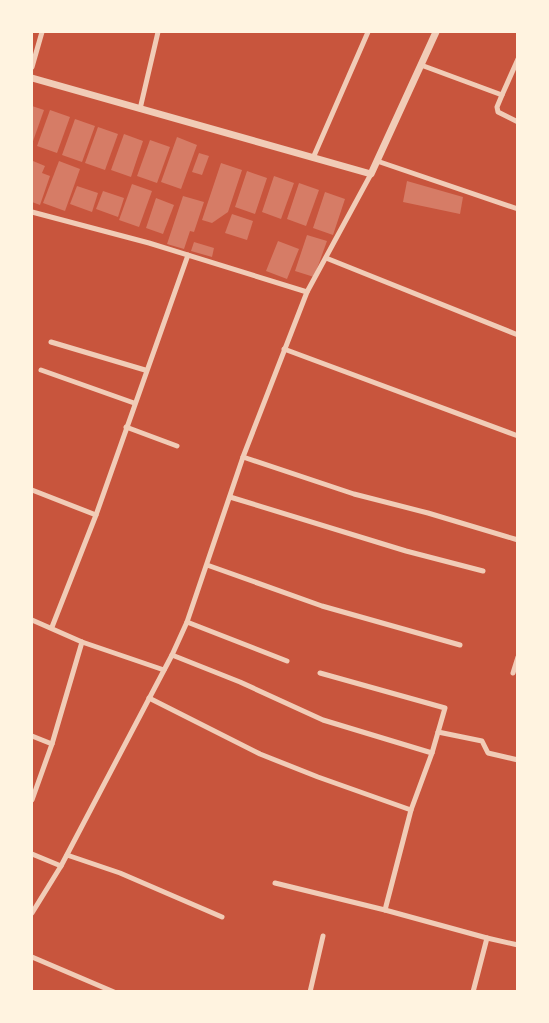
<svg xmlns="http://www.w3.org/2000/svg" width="549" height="1023" viewBox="0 0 549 1023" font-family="'Playfair Display',serif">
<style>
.building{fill:#d67c66}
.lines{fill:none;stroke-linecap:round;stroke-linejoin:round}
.minor{stroke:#f1ccb7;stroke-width:5}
.tertiary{stroke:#f1ccb7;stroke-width:7}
</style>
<rect width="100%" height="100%" fill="#c8553d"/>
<g class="building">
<polygon points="32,106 44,110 32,144"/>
<polygon points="50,110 70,117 57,153 37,146"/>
<polygon points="75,119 95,126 82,162 62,155"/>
<polygon points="98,127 118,134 105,170 85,163"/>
<polygon points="124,134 143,141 131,177 111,170"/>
<polygon points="177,137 197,145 181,189 161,182"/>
<polygon points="150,140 170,147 157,183 137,176"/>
<polygon points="199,153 209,156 202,175 192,172"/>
<polygon points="33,161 45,166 42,173 50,176 40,205 32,202"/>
<polygon points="59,161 80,169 65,211 43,203"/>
<polygon points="221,163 242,170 228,212 212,223 202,220"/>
<polygon points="247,171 267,178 255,214 235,207"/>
<polygon points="274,176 294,183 281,219 262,212"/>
<polygon points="407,181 463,197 460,214 403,202"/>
<polygon points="299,183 319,190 306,226 287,219"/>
<polygon points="132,184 152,191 139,227 119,220"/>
<polygon points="77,186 98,193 92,212 70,204"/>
<polygon points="103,191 124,198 118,217 96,209"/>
<polygon points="325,192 345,199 333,235 313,228"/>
<polygon points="183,196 204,202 194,232 190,231 184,249 167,244"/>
<polygon points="156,198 174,205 163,234 146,228"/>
<polygon points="232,214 253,221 247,240 225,233"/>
<polygon points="307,235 327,241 314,277 295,271"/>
<polygon points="278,241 299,249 287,279 266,271"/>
<polygon points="194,242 214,248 212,257 191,251"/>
</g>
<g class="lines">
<g class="minor">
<polyline points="421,65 502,95 518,59"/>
<polyline points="32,67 42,32"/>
<polyline points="502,95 497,107 498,112 518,122"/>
<polyline points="140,109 158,32"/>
<polyline points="313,158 368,32"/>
<polyline points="377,161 518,209"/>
<polyline points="32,212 149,243 307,292"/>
<polyline points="326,258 518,335"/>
<polyline points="51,342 145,370"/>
<polyline points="284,349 518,436"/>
<polyline points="41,370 134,403"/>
<polyline points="126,427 177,446"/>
<polyline points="243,457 354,494 428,513 518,540"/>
<polyline points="32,490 96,515 52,627"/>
<polyline points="230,497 406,551 483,571"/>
<polyline points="96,515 188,255"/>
<polyline points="207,565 322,606 460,645"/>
<polyline points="32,620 82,642 164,670"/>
<polyline points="187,622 287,661"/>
<polyline points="172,655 240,682 323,720 432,753"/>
<polyline points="320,673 445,708 432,753 411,810 385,910 487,938 473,992"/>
<polyline points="513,673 518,657"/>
<polyline points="149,698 260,754 318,777 411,810"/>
<polyline points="438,732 482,741 488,753 518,760"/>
<polyline points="32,736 52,744"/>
<polyline points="32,800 52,744 82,642"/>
<polyline points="32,854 61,866"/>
<polyline points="67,855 120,873 222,917"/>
<polyline points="275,883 385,910"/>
<polyline points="32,913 61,866 172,655 187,622 243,457 307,292 371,174"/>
<polyline points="487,938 518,945"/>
<polyline points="32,957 114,992"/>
<polyline points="310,992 323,936"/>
</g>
<polyline class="tertiary" points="32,78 371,174 436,32"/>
</g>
<rect width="549" height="1023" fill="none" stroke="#fff3e0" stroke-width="66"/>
</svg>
